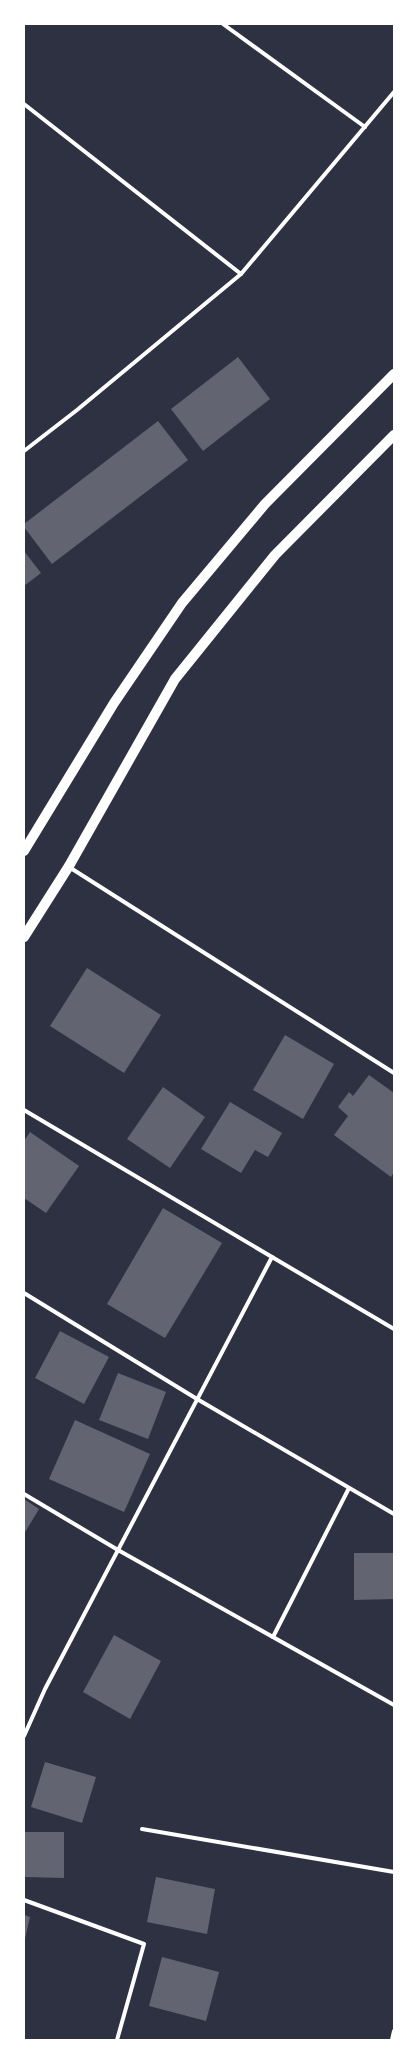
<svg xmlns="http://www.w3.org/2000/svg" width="418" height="2064" viewBox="0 0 418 2064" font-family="Quicksand,sans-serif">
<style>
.building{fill:#626471}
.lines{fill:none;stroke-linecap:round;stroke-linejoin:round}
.minor{stroke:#fff;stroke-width:4}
.primary{stroke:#fff;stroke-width:10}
</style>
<rect width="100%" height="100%" fill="#2d3142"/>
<g class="building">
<polygon points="238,357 270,399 203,451 171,409"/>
<polygon points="158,421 188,460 52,564 24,527 24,524"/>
<polygon points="24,551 41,573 24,586"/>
<polygon points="87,968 161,1015 124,1073 50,1026"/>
<polygon points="285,1035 334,1064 303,1119 253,1090"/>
<polygon points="369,1075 394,1093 394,1172 391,1177 334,1135 348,1116 338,1107 349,1092 353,1096"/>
<polygon points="163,1087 205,1117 170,1168 127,1139"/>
<polygon points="230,1102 282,1133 268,1157 255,1150 241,1173 201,1149"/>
<polygon points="30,1132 79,1166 46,1213 24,1198 24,1141"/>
<polygon points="163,1208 222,1243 165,1338 107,1304"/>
<polygon points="60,1331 109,1357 84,1404 35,1378"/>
<polygon points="118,1373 166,1392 148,1439 99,1420"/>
<polygon points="75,1420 150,1454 124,1512 49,1479"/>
<polygon points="24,1499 39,1509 24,1534"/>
<polygon points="354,1553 394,1553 394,1599 354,1600"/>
<polygon points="114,1635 161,1661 130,1719 83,1692"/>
<polygon points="45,1762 96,1777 82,1823 31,1807"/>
<polygon points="24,1832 64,1832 64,1878 24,1877"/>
<polygon points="156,1877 215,1889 207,1934 147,1922"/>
<polygon points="24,1915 30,1917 25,1939 24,1939"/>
<polygon points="162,1957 219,1972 206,2021 149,2006"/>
</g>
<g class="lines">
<g class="minor">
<polyline points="223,24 365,127"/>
<polyline points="24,104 241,274 394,92"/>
<polyline points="24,451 77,410 241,274"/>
<polyline points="69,867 394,1073"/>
<polyline points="24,1110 272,1257 45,1689 24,1736"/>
<polyline points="272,1257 394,1329"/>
<polyline points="24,1293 197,1399 394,1514"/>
<polyline points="24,1494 118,1550 394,1705"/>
<polyline points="273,1637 349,1488"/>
<polyline points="142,1829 394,1872"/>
<polyline points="24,1900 144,1944 117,2040"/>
<polyline points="392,2040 394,2031"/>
</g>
<g class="primary">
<polyline points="24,851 114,703 182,603 265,504 394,374"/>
<polyline points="24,937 69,866 175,679 275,555 394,435"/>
</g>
</g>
<rect width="418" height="2064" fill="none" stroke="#ffffff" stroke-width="50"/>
</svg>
